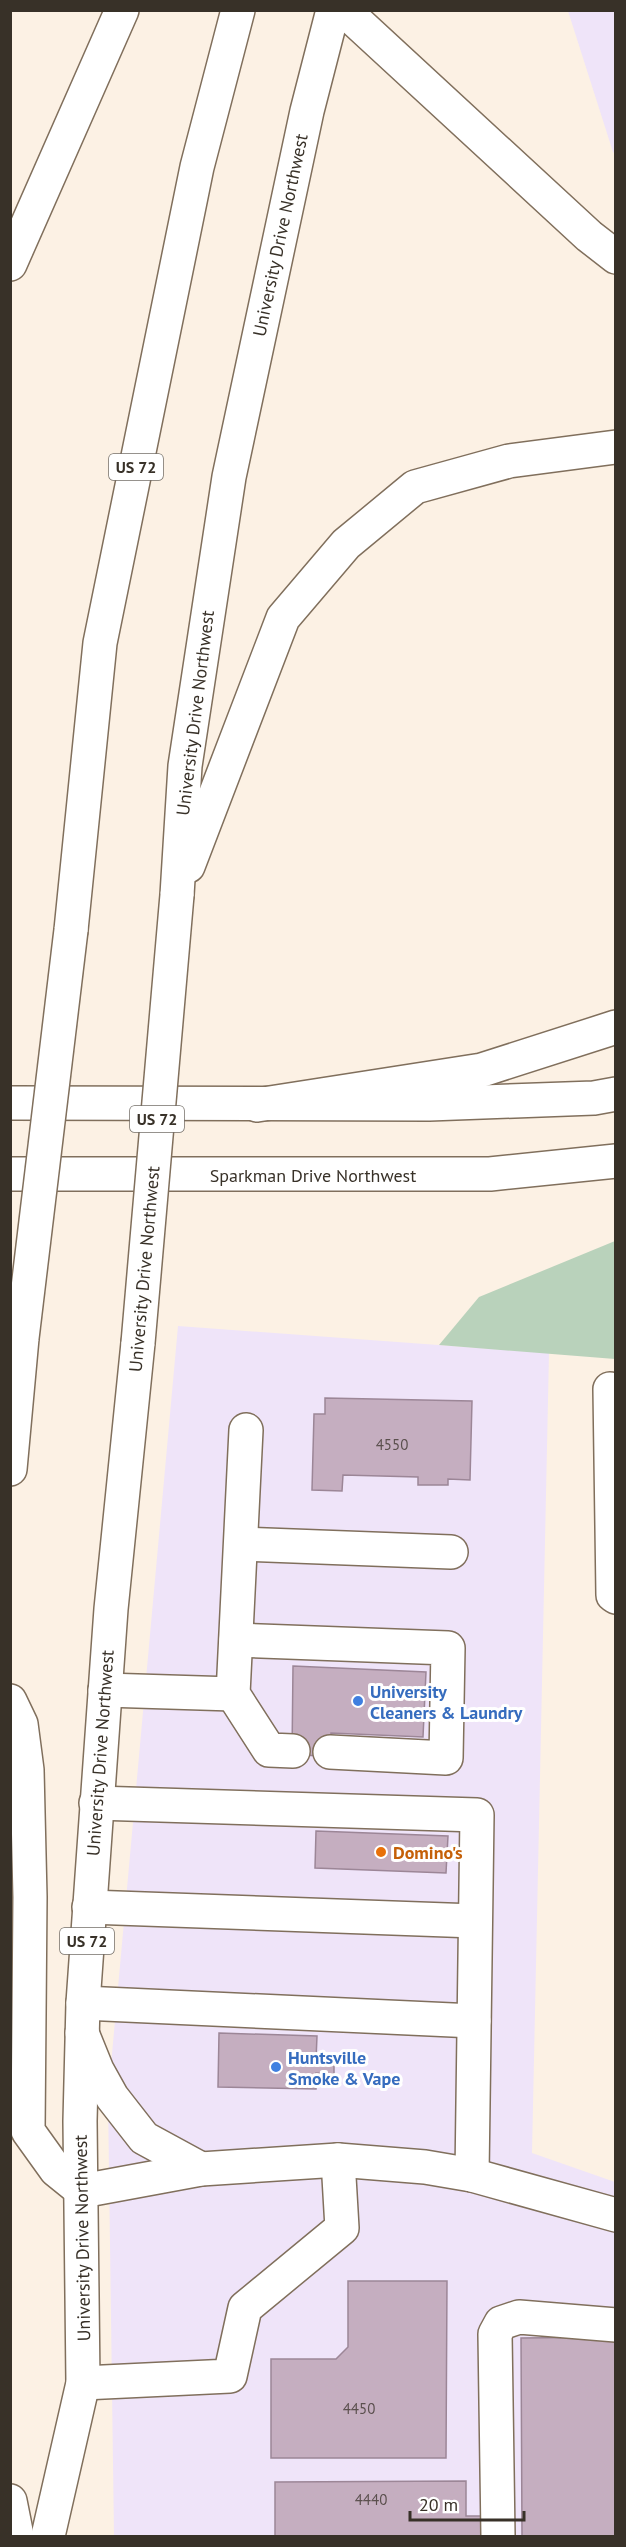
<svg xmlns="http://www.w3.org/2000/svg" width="626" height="2547" viewBox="0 0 626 2547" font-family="'PT Sans',sans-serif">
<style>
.commercial{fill:#efe4f9}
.green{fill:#b9d2bb}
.building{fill:#c5aec0;stroke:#9c8697;stroke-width:1.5}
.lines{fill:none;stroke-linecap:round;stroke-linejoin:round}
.minor-casing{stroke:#806f5c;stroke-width:36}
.major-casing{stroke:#806f5c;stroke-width:36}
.highway-casing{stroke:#806f5c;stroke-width:36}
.minor{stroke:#fff;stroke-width:33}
.major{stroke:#fff;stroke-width:33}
.highway{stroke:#fff;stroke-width:33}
.highway-bridge-casing{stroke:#806f5c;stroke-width:36;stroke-linecap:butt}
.highway-bridge{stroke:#fff;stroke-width:33}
.shop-dot{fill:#3f7fe0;stroke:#fff;stroke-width:2}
.food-dot{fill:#e8710a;stroke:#fff;stroke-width:2}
.labels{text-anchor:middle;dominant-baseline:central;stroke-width:6;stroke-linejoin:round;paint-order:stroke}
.number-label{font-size:15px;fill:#5b504e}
.shield{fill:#fff;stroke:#746f68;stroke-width:1.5}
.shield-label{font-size:16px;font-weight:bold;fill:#383128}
.street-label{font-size:18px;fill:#383128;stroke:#fff}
.shop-label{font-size:18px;font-weight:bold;fill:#366cbe;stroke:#fff;text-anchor:start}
.food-label{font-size:18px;font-weight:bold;fill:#c56008;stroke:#fff;text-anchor:start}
</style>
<rect width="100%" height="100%" fill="#fcf1e4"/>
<g class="commercial">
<polygon points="568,11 615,11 615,154 613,152"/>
<polygon points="178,1326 549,1353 532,2153 615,2182 615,2536 114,2536 108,2098"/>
</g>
<polygon class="green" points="615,1241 615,1359 439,1345 479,1297"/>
<g class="building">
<polygon points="325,1398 472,1401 470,1480 448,1479 448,1485 418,1485 418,1477 343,1475 342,1491 312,1490 314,1414 325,1414"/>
<polygon points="293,1666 426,1672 423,1737 331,1733 330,1756 292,1755"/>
<polygon points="316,1831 448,1836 446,1873 315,1868"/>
<polygon points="219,2033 317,2036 316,2060 334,2061 334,2074 316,2073 316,2089 218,2087"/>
<polygon points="348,2281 447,2281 446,2458 271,2458 271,2359 336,2359 348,2347"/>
<polygon points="616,2337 616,2536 522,2536 521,2338"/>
<polygon points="466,2481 466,2516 484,2516 484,2536 275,2536 275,2482"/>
</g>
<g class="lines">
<defs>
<g id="minor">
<polyline points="610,1389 613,1595 616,1597"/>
<polyline points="246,1430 233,1694 269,1750 293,1751"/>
<polyline points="241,1544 451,1552"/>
<polyline points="236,1640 448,1648 446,1758 330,1752"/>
<polyline points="105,1690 233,1694"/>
<polyline points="96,1803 477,1815 472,2175"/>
<polyline points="89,1907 475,1921"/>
<polyline points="83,2003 474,2021"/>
<polyline points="82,2033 97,2070 112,2097 144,2138 201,2169"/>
<polyline points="82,2191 201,2169 338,2160 425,2167 472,2175 616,2215"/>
<polyline points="83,2383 230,2376 245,2308 342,2228 338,2160"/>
<polyline points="498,2536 495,2334 501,2323 519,2317 616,2325"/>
</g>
<g id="major">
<polyline points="10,1103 429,1104 594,1098 616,1094"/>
<polyline points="10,1174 490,1174 616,1161"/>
</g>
<g id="highway">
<polyline points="344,10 589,236 616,257"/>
<polyline points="10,264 122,10"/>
<polyline points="188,866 283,618 346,544 415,487 509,461 616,447"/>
<polyline points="177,895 185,766 229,477 307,111 333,10"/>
<polyline points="71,930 100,643 197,167 238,10"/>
<polyline points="257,1105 482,1070 616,1027"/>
<polyline points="10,1469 22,1338"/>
<polyline points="10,1701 21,1724 27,1770 30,1897 28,2131 56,2170 82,2191"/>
<polyline points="10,2501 17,2536"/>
<polyline points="48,2536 83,2383 80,2121 83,2003 111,1609 138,1343"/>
</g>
</defs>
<use href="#minor" class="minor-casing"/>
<use href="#major" class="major-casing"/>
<use href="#highway" class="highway-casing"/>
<use href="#minor" class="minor"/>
<use href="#major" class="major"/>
<use href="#highway" class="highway"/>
<defs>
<g id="highway-bridge">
<polyline points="22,1338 71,930"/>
<polyline points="138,1343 177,895"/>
</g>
</defs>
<use href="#highway-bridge" class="highway-bridge-casing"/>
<use href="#highway-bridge" class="highway-bridge"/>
</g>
<g class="shop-dot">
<circle cx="358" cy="1701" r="6"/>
<circle cx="276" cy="2067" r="6"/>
</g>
<circle class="food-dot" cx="381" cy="1852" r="6"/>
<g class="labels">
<g class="number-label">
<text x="392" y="1444">4550</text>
<text x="359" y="2408">4450</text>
<text x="371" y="2499">4440</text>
</g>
<g class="shield">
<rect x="109" y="454" width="54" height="26" rx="4.5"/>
<rect x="130" y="1106" width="54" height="26" rx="4.5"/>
<rect x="60" y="1928" width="54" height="26" rx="4.5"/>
</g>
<g class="shield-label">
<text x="136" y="467">US 72</text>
<text x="157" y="1119">US 72</text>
<text x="87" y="1941">US 72</text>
</g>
<g class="street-label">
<text transform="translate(280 235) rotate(-78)">University Drive Northwest</text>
<text transform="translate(195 713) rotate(-83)">University Drive Northwest</text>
<text x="313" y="1175">Sparkman Drive Northwest</text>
<text transform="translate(144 1269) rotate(-85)">University Drive Northwest</text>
<text transform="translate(100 1753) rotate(-86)">University Drive Northwest</text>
<text transform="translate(82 2238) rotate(-91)">University Drive Northwest</text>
</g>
<g class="shop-label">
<text x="370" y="1691">University<tspan x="370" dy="21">Cleaners &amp; Laundry</tspan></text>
<text x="288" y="2057">Huntsville<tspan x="288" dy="21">Smoke &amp; Vape</tspan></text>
</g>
<g class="food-label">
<text x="393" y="1852">Domino's</text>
</g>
</g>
<rect width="626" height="2547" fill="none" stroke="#383128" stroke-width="24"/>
<path d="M410 2511v9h114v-9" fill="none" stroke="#383128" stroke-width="3"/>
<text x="419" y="2511" font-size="18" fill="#383128" stroke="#ffffff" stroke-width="4.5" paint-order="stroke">20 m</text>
</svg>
